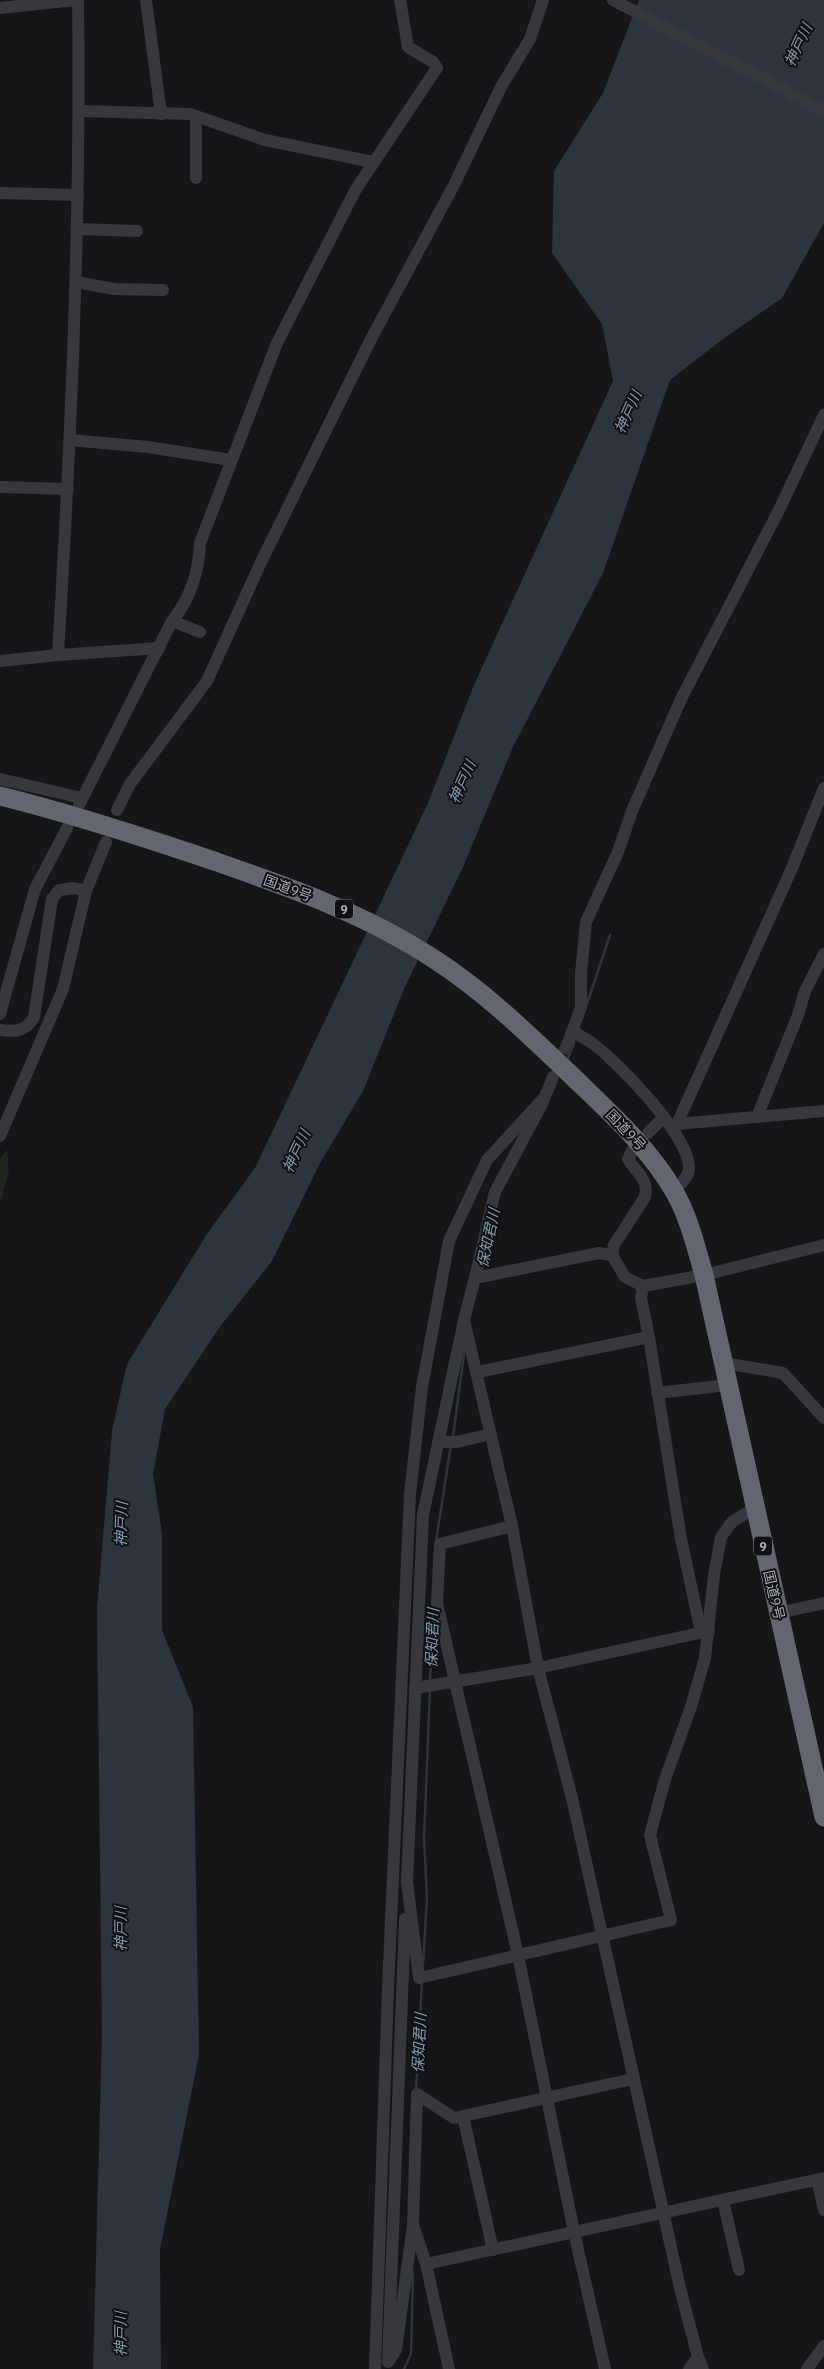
<svg xmlns="http://www.w3.org/2000/svg" width="824" height="2369" viewBox="0 0 824 2369" font-family="'IBM Plex Sans','Noto Sans JP',sans-serif">
<style>
.green{fill:#1e261f}
.water{fill:#2c353c}
.lines{fill:none;stroke-linecap:round;stroke-linejoin:round}
.stream{stroke:#2c353c;stroke-width:2.5}
.minor-tunnel{stroke:#333438;stroke-width:12;stroke-dasharray:12 6;stroke-linecap:butt}
.minor{stroke:#37383d;stroke-width:12}
.highway{stroke:#63666e;stroke-width:19}
.labels{text-anchor:middle;dominant-baseline:central;stroke-width:4;stroke-linejoin:round;paint-order:stroke}
.shield{fill:#111113;stroke:#7b7e86;stroke-width:1}
.shield-label{font-size:12px;font-weight:bold;fill:#a8adb8}
.street-label{font-size:14px;fill:#a8adb8;stroke:#111113}
.water-label{font-size:15px;font-style:italic;fill:#7f9bb3;stroke:#111113}
</style>
<rect width="100%" height="100%" fill="#161618"/>
<polygon class="green" points="7,1149 9,1171 0,1204 0,1159"/>
<polygon class="water" points="639,0 824,0 824,223 782,298 723,339 670,380 603,573 513,747 463,867 404,989 363,1091 319,1165 272,1261 219,1328 165,1409 153,1474 162,1534 162,1630 193,1707 199,2055 160,2249 161,2369 93,2369 102,2035 97,1609 112,1431 127,1364 207,1234 255,1168 428,803 474,685 613,381 602,324 552,253 554,171 603,93"/>
<g class="lines">
<g class="stream">
<polyline points="586,1007 610,935"/>
<polyline points="567,1061 574,1043"/>
<polyline points="453,1437 465,1346"/>
<polyline points="436,1541 451,1445"/>
<polyline points="430,1681 433,1609"/>
<polyline points="423,1965 427,1897 424,1839 430,1689"/>
<polyline points="416,2090 422,1981"/>
<polyline points="404,2369 411,2354 413,2272"/>
</g>
<polyline class="minor-tunnel" points="556,1070 568,1043"/>
<g class="minor">
<polyline points="146,0 161,114"/>
<polyline points="613,0 824,111"/>
<polyline points="0,8 75,0"/>
<polyline points="80,111 190,114 265,140 373,162"/>
<polyline points="196,178 196,116"/>
<polyline points="0,193 78,195"/>
<polyline points="78,229 137,231"/>
<polyline points="76,282 114,289 163,290"/>
<polyline points="70,440 148,447 231,460"/>
<polyline points="0,487 68,489"/>
<polyline points="172,621 200,632"/>
<path d="M58,655C71,436 81,218 78,0"/>
<polyline points="0,661 58,655 159,648"/>
<polyline points="0,779 82,798"/>
<path d="M79,805L172,621C190,599 199,571 200,543L277,343L356,189L437,68L433,62L408,47L400,0"/>
<polyline points="117,810 130,784 207,681 262,560 371,339 454,185 501,87 530,39 543,0"/>
<polyline points="0,1014 35,889 67,828"/>
<path d="M0,1030C14,1032 26,1032 34,1017L52,899L59,890L74,888L86,891"/>
<path d="M572,1031C579,1035 586,1039 592,1043C618,1062 691,1137 689,1169C688,1178 680,1185 674,1191"/>
<polyline points="568,1043 581,1007 581,973 586,922 618,852 632,811 681,699 779,510 824,415"/>
<polyline points="757,1117 798,1015 805,991 824,954"/>
<polyline points="677,1124 824,1111"/>
<polyline points="672,1127 677,1124 792,868 824,788"/>
<polyline points="648,1133 664,1117"/>
<polyline points="0,1136 63,989 86,891 106,842"/>
<path d="M633,1149L628,1159C636,1173 649,1178 645,1197L614,1245L612,1255L625,1277L643,1286L704,1275L824,1245"/>
<polyline points="612,1255 599,1253 475,1278 464,1320 512,1526 538,1668 572,1798 680,2288 698,2357 703,2369"/>
<polyline points="475,1278 495,1192 542,1104 553,1077"/>
<polyline points="464,1320 423,1515 407,1882 419,1978 671,1920 650,1835 665,1779 691,1707 705,1658 714,1575 721,1537 732,1522 754,1508"/>
<polyline points="649,1337 681,1539 701,1632"/>
<polyline points="724,1363 783,1373 824,1418"/>
<polyline points="478,1372 649,1337 641,1298 643,1286"/>
<polyline points="657,1393 728,1385"/>
<polyline points="438,1442 457,1442 491,1434"/>
<polyline points="512,1526 440,1544 437,1603 518,1955 574,2232 605,2369"/>
<polyline points="778,1613 824,1603"/>
<polyline points="415,1688 538,1668 709,1631"/>
<polyline points="405,1919 388,2362 396,2350 413,2225"/>
<polyline points="463,2116 493,2250"/>
<polyline points="817,2180 824,2210"/>
<polyline points="723,2200 739,2270"/>
<polyline points="426,2264 824,2178"/>
<polyline points="375,2369 388,1988 410,1494 422,1387 449,1241 487,1160 543,1099"/>
<polyline points="449,2369 426,2264 413,2225 417,2094 454,2118 633,2079"/>
<polyline points="689,2369 698,2357"/>
<polyline points="807,2369 824,2346"/>
</g>
<path class="highway" d="M0,796C73,814 143,837 214,861C291,888 366,914 434,959C485,992 527,1033 570,1074C607,1110 648,1146 674,1191C689,1217 696,1247 704,1275L824,1817"/>
</g>
<g class="labels">
<g class="shield">
<rect x="335" y="899.5" width="18" height="19" rx="4"/>
<rect x="754" y="1536.5" width="18" height="19" rx="4"/>
</g>
<g class="shield-label">
<text x="344" y="909">9</text>
<text x="763" y="1546">9</text>
</g>
<g class="street-label">
<text transform="translate(288 888) rotate(20)">国道9号</text>
<text transform="translate(626 1130) rotate(46)">国道9号</text>
<text transform="translate(774 1595) rotate(77)">国道9号</text>
</g>
<g class="water-label">
<text transform="translate(798 45) rotate(-65)">神戸川</text>
<text transform="translate(628 412) rotate(-66)">神戸川</text>
<text transform="translate(462 782) rotate(-66)">神戸川</text>
<text transform="translate(296 1151) rotate(-65)">神戸川</text>
<text transform="translate(488 1238) rotate(-78)">保知君川</text>
<text transform="translate(121 1524) rotate(-88)">神戸川</text>
<text transform="translate(432 1638) rotate(-88)">保知君川</text>
<text transform="translate(120 1929) rotate(-90)">神戸川</text>
<text transform="translate(419 2043) rotate(-87)">保知君川</text>
<text transform="translate(120 2334) rotate(-90)">神戸川</text>
</g>
</g>
</svg>
